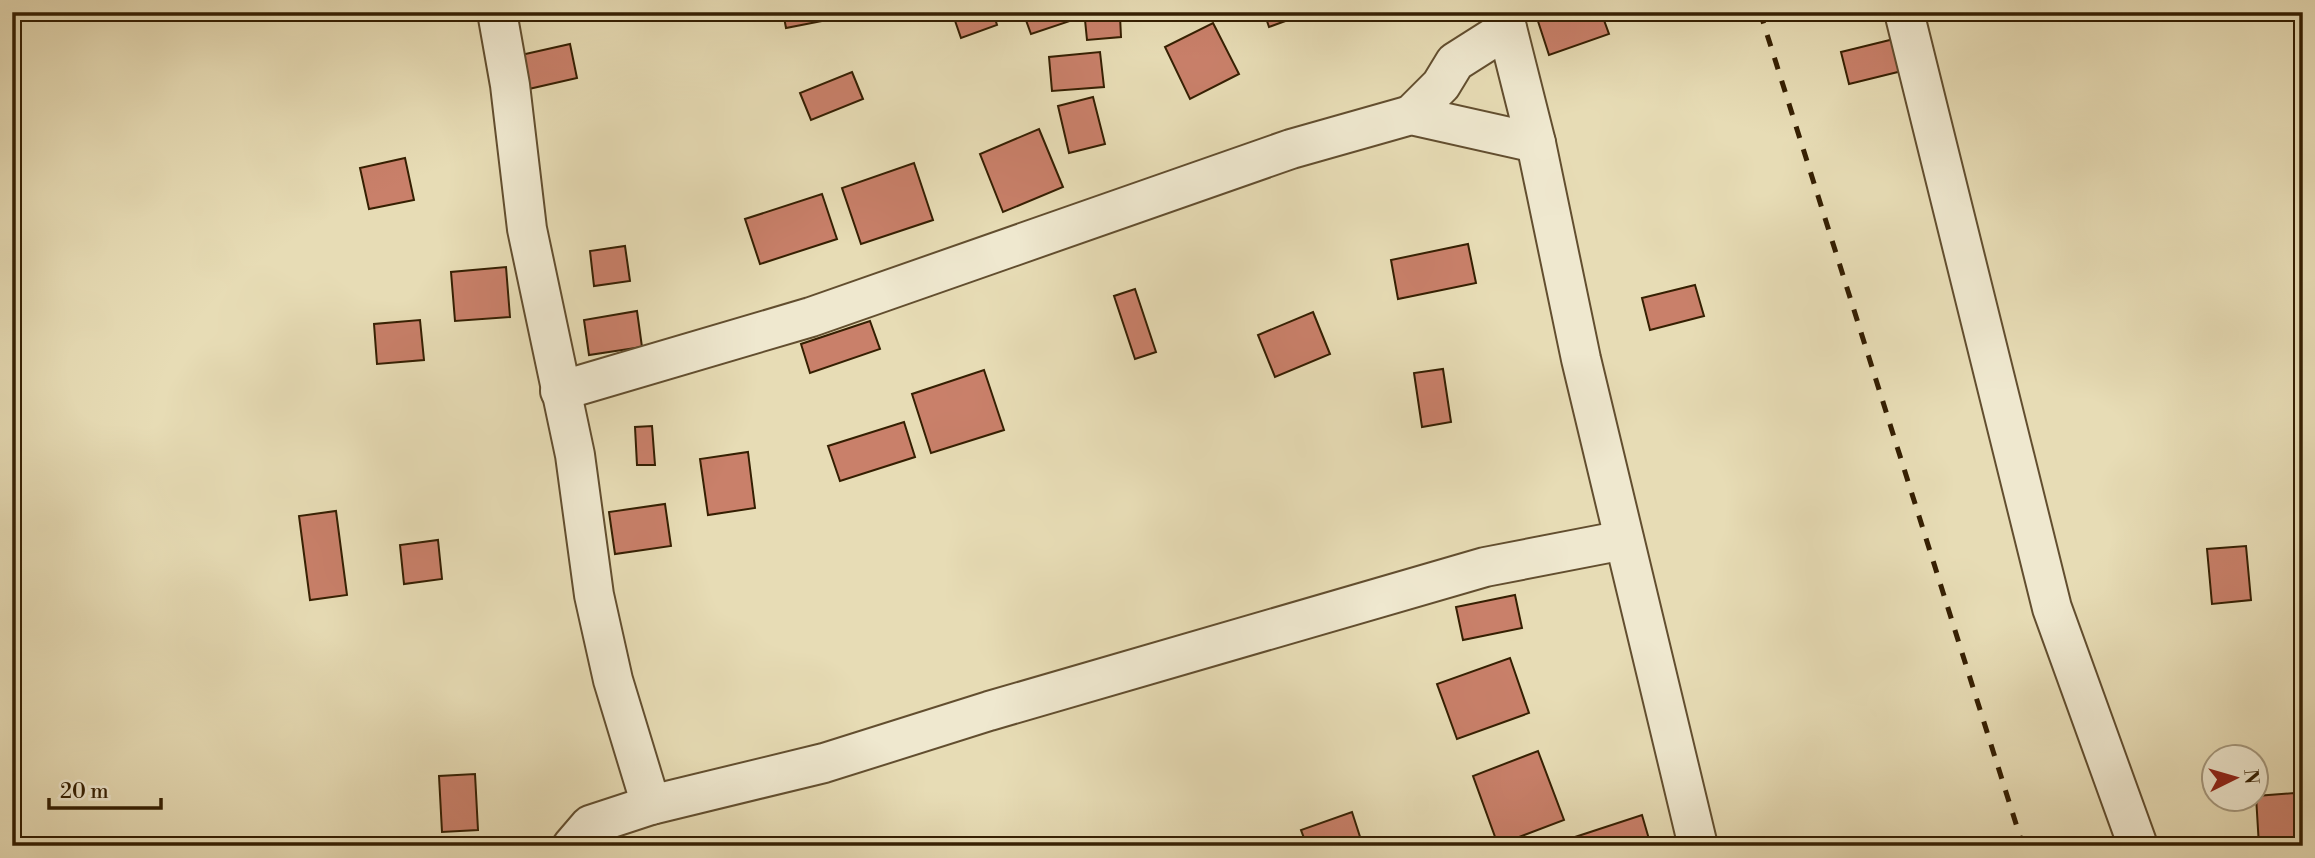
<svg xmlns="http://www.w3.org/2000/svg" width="2315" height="858" viewBox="0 0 2315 858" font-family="'Libre Bodoni',serif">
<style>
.building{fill:#c9806a;stroke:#351f02;stroke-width:2}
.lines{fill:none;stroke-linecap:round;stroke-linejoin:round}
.minor-casing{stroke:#624e2f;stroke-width:42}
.minor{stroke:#efe8cf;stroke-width:38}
.rail{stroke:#351f02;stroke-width:5;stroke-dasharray:12 12;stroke-linecap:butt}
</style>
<rect width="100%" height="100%" fill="#e7dcb5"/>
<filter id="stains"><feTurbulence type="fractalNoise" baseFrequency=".00286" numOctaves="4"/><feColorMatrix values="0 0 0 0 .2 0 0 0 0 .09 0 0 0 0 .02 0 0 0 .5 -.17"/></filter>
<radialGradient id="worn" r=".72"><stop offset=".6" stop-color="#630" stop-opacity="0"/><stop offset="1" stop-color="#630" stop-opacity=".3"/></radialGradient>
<g class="building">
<polygon points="783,12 863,12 863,13 786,28"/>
<polygon points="952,12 993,12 997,25 961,38"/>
<polygon points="1023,12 1070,12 1073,20 1031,34"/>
<polygon points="1264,12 1310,12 1269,27"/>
<polygon points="1535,12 1601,12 1609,34 1549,55"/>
<polygon points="1120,16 1121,37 1087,40 1085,20"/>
<polygon points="1213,23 1239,74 1190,99 1165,47"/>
<polygon points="1894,39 1902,71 1849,84 1841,52"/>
<polygon points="570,44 577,78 520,91 512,57"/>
<polygon points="1100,52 1104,87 1052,91 1049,57"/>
<polygon points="852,72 863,99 811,120 800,93"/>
<polygon points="1093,97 1105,144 1069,153 1058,106"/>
<polygon points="1039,129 1063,187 1003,212 980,154"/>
<polygon points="405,158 414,200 369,209 360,168"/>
<polygon points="914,163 933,220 861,244 842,188"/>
<polygon points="822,194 837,239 760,264 745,219"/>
<polygon points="1468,244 1476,283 1398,299 1391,260"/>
<polygon points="625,246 630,281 594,286 590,251"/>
<polygon points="506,267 510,317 455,321 451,272"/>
<polygon points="1695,285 1704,316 1650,330 1642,298"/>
<polygon points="1135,289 1156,352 1135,359 1114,296"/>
<polygon points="637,311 642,347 589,355 584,320"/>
<polygon points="1313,312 1330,354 1275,377 1258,335"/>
<polygon points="420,320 424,360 377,364 374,324"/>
<polygon points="870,321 880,349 810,373 801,344"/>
<polygon points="1443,369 1451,422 1422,427 1414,373"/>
<polygon points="984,370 1004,430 931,453 912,394"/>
<polygon points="904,422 915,457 840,481 828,446"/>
<polygon points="652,426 655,465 637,465 635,427"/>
<polygon points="748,452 755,508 708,515 700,459"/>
<polygon points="665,504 671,546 615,554 609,512"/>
<polygon points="336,511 347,595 310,600 299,516"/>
<polygon points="438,540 442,579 404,584 400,545"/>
<polygon points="2246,546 2251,600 2212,604 2207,549"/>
<polygon points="1515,595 1522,628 1463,640 1456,607"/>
<polygon points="1510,658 1529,713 1457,739 1437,684"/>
<polygon points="1538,751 1564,820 1498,845 1473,776"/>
<polygon points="475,774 478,830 442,832 439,776"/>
<polygon points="2294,793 2298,846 2259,846 2256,796"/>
<polygon points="1352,812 1363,846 1307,846 1301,830"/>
<polygon points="1642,815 1651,846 1574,846 1572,838"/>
</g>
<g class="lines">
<defs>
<g id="minor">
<polyline points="497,12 510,85 527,229 575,455 594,595 613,680 651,805"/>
<polyline points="1503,12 1536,143 1581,359 1698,846"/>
<polyline points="1904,12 2052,608 2138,846"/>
<polyline points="1411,115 1441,85 1455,62 1507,29"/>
<polyline points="560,391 811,317 1291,149 1411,115 1536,143"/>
<polyline points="572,846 590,825 651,805 824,763 989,711 1485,567 1624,540"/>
</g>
</defs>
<use href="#minor" class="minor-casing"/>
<use href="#minor" class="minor"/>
<polyline class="rail" points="1760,12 2023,846"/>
</g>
<rect width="2315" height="858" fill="none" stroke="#e7dcb5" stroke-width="42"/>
<rect x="14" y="14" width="2287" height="830" fill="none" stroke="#351f02" stroke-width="3.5"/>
<rect x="21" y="21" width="2273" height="816" fill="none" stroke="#351f02" stroke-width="2"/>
<g transform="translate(2235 778) rotate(85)"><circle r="33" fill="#efe8cf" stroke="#a5987d" stroke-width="2"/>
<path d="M0-5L12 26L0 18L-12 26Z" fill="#8f2418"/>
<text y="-10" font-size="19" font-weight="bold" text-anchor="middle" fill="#351f02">N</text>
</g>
<path d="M49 798v10h112v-10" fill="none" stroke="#351f02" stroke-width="3.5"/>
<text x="60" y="798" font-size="21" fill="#351f02" stroke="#efe8cf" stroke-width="5" paint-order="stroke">20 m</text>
<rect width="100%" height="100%" filter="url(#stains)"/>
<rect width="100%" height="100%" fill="url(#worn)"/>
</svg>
